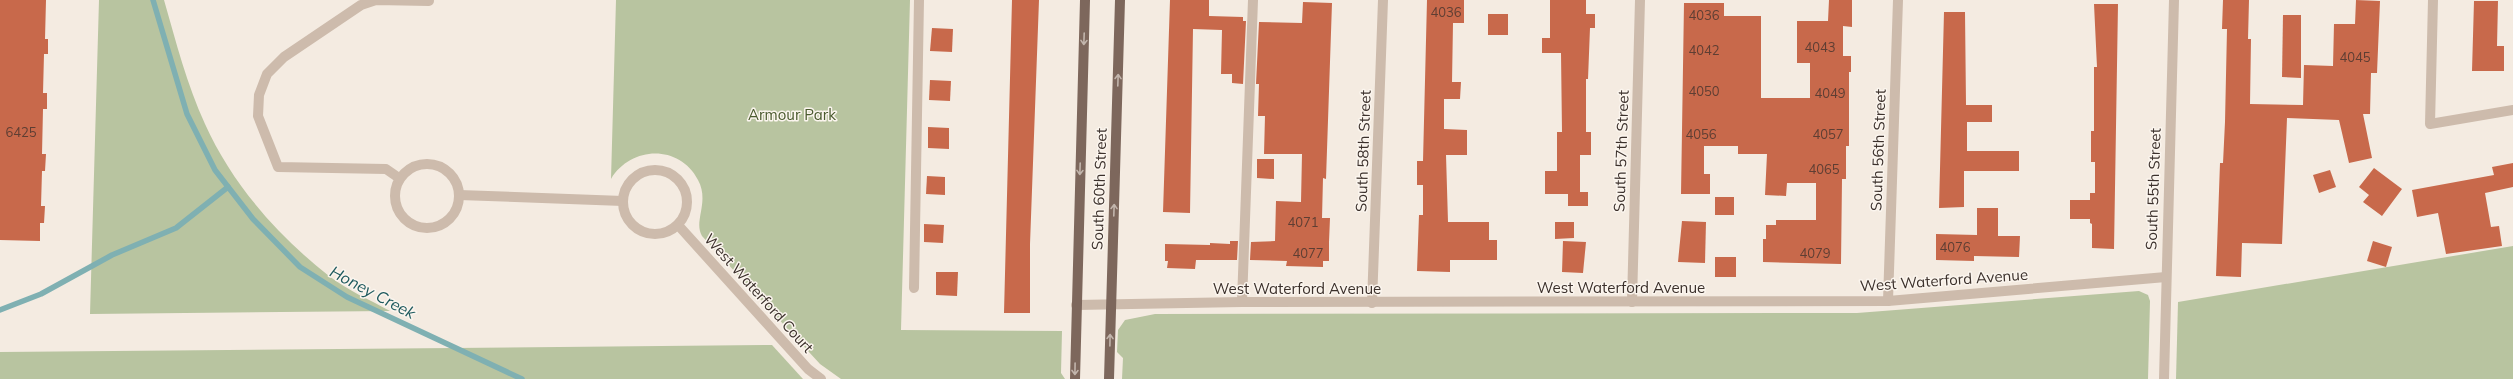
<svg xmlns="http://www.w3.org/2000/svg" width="2513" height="379" viewBox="0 0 2513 379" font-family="Mulish,sans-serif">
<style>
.green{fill:#b8c4a0}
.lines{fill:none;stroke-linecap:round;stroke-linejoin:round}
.stream{stroke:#7fb0b2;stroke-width:5.5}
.building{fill:#c8694b}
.minor{stroke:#cdbbac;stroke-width:10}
.major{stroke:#7d675c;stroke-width:10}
.oneway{stroke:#c2b5ac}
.labels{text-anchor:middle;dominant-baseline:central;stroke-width:3;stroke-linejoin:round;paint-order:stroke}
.number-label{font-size:13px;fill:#5e3e33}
.park-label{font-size:15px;fill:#4a5a2e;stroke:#fbf5ee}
.street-label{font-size:15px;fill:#3b302b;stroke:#fbf5ee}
.water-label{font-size:16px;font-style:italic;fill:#1f5a5e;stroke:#fbf5ee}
</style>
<rect width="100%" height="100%" fill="#f4ebe1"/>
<g class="green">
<path d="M99,0H164C176,42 187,85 205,124C232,184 278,236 329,276C347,290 370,300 390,311L90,314Z"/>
<path d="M616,0H910L901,330L1062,331L1061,373L1065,379H841L820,364L702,236C693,221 710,202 698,180C679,144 631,146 611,179Z"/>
<polygon points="2513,246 2513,379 2176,379 2178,302"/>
<polygon points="2139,291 2148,295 2150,301 2148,379 1122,379 1123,358 1117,352 1118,330 1125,320 1155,314 1857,313"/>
<polygon points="772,345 803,379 0,379 0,352"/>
</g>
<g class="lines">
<g class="stream">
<polyline points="153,0 187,114 215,170 253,219 300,267 347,297 522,379"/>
<polyline points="0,310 41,294 112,255 176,228 228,187"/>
</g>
</g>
<g class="building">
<polygon points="0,0 46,0 45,39 48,39 48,54 44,54 43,93 47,93 47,109 43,109 42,154 46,154 45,171 42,171 41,206 45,206 44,223 40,223 40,241 0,240"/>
<polygon points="1012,0 1039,0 1030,244 1030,313 1004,313"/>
<polygon points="1170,0 1209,0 1209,16 1243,17 1243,21 1246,21 1243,84 1232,83 1232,74 1221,74 1222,30 1193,29 1190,213 1163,212"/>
<polygon points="1427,0 1464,0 1464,23 1453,23 1452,82 1461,82 1460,99 1444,99 1444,129 1467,130 1467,155 1446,155 1448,222 1489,222 1489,240 1497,240 1497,260 1450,260 1450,272 1417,271 1419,215 1423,215 1423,185 1417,185 1417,161 1423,161"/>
<polygon points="1550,0 1586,0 1586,14 1595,14 1595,28 1590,28 1588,79 1586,79 1586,132 1591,132 1591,155 1580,155 1580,192 1588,192 1588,206 1568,206 1568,194 1545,194 1545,171 1557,171 1557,132 1562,132 1561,53 1542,53 1542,38 1550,38"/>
<polygon points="1829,0 1852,0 1852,27 1843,26 1843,56 1851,56 1851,72 1849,72 1849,146 1846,146 1846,179 1842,179 1841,264 1763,262 1763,239 1766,239 1766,225 1776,225 1776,220 1816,220 1816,183 1787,183 1786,196 1765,195 1767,154 1738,154 1738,146 1704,146 1704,174 1710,174 1710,194 1681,194 1684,3 1724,3 1724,16 1761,16 1761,98 1810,98 1810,63 1797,63 1797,21 1828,21"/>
<polygon points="2223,0 2249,0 2248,39 2251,39 2250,104 2303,105 2304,65 2333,66 2334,24 2355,24 2356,0 2380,1 2377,73 2371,73 2370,114 2363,114 2372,158 2349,163 2339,120 2287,118 2282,244 2242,243 2241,277 2216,276 2220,163 2223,163 2225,122 2227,29 2222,29"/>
<polygon points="2474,1 2498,1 2497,46 2504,46 2504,71 2472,71"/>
<polygon points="1303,2 1332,3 1326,179 1323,178 1322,218 1330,218 1329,242 1329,261 1323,261 1323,267 1286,266 1287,261 1250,260 1251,242 1275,241 1276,201 1301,202 1302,154 1264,154 1265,116 1258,116 1259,84 1256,84 1259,22 1302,23"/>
<polygon points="2094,4 2118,4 2114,249 2092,248 2092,224 2090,223 2090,219 2070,219 2070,200 2090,200 2090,193 2095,193 2095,162 2091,162 2091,131 2094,131 2094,67 2097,67"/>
<polygon points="1944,12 1965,12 1966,105 1992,105 1992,122 1967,122 1967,151 2019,151 2019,171 1964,171 1964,207 1939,208"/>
<rect x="1488" y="14" width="20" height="21"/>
<polygon points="2283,15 2301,15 2301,78 2282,77"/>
<polygon points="932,28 953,29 952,52 930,51"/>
<polygon points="930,80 951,81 950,101 929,100"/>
<polygon points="928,127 949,128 949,149 928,148"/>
<polygon points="1257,159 1274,159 1274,179 1257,178"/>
<polygon points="2513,163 2513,187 2485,193 2491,227 2499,226 2502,246 2446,254 2438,213 2417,217 2412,190 2494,175 2492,167"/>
<polygon points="2374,168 2402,189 2382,216 2363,202 2369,195 2359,187"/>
<polygon points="2330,170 2336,187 2319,193 2313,175"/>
<polygon points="927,176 945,177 945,195 926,194"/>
<rect x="1715" y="197" width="19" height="18"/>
<polygon points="1977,208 1998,208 1998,236 2020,236 2019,257 1974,256 1974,261 1936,260 1936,234 1977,235"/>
<polygon points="1682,221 1706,222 1705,263 1678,262"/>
<polygon points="1555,222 1574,222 1574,238 1555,239"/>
<polygon points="924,224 944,225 943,243 924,242"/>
<polygon points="1230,241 1238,241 1237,260 1196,260 1195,269 1167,268 1168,261 1165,261 1165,244 1210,245 1210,243 1230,244"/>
<polygon points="1563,241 1586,242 1583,273 1562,272"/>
<polygon points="2373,241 2392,247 2386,267 2367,261"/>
<rect x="1715" y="257" width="21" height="20"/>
<polygon points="936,272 958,272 957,296 936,295"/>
</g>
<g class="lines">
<g class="minor">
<polyline points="2433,0 2430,124 2513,110"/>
<circle cx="427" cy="196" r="32"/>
<circle cx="655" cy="202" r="32"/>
<polyline points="399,178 386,169 278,167 258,116 259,95 267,74 284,57 361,5 376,0 429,1"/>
<polyline points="459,195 623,201"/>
<polyline points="678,225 808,369 821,379"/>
<polyline points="914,288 919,0"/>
<polyline points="1888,301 1898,0"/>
<polyline points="1242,302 1253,0"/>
<polyline points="1632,302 1640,0"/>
<polyline points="1372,303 1383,0"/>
<polyline points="1076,305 1242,302 1888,301 2166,277"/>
<polyline points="2164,379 2174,0"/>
</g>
<g class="major">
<polyline points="1075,379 1085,0"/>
<polyline points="1109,379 1120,0"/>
</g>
</g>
<defs><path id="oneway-shaft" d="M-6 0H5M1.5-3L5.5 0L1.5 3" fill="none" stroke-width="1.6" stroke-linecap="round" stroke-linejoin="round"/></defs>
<g class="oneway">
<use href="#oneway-shaft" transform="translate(1084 39) rotate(92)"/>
<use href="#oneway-shaft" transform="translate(1118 80) rotate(-88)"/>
<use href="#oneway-shaft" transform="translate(1080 169) rotate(92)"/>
<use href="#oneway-shaft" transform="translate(1114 210) rotate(-88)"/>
<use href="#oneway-shaft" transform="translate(1110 340) rotate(-89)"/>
<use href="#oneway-shaft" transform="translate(1075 369) rotate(91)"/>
</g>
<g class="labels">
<g class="number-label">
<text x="1446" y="12">4036</text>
<text x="1704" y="15">4036</text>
<text x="1820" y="47">4043</text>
<text x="1704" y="50">4042</text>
<text x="2355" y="57">4045</text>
<text x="1704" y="91">4050</text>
<text x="1830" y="93">4049</text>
<text x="21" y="132">6425</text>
<text x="1701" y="134">4056</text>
<text x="1828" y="134">4057</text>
<text x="1824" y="169">4065</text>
<text x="1303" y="222">4071</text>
<text x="1955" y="247">4076</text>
<text x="1308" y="253">4077</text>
<text x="1815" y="253">4079</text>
</g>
<g class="park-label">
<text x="792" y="114">Armour Park</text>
</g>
<g class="street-label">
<text transform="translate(1878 150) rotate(-88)">South 56th Street</text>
<text transform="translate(1363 151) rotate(-88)">South 58th Street</text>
<text transform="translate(1621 151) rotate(-88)">South 57th Street</text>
<text transform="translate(1099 189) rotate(-88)">South 60th Street</text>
<text transform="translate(2153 189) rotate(-88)">South 55th Street</text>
<text transform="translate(1944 280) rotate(-4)">West Waterford Avenue</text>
<text x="1621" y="287">West Waterford Avenue</text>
<text x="1297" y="288">West Waterford Avenue</text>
<text transform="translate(759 293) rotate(48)">West Waterford Court</text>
</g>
<g class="water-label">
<text transform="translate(373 292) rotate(28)">Honey Creek</text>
</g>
</g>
</svg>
